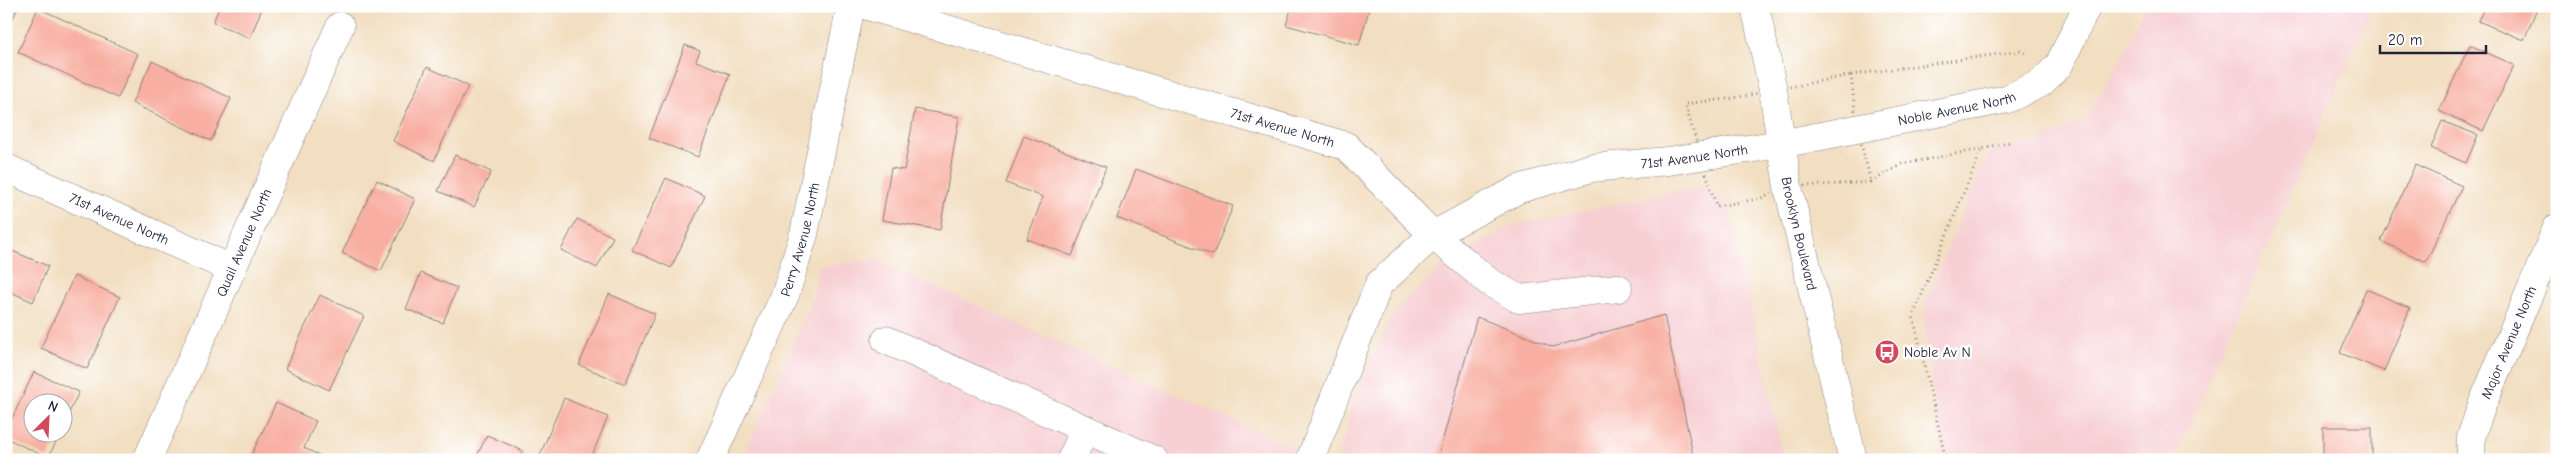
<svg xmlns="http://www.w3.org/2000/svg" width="2563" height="466" viewBox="0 0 2563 466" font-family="'Comic Neue',sans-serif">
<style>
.built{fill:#f7cfd3}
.building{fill:#f8aea0}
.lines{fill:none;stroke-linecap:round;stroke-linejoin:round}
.minor-casing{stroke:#8a807e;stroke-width:29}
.major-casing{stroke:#8a807e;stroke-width:29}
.path{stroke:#8a807e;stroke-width:3;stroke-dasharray:1 4;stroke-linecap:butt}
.minor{stroke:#fff;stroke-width:28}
.major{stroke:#fff;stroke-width:28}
.labels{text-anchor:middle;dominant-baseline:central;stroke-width:5;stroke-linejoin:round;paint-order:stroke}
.street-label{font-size:14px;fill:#22223b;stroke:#fff}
.poi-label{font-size:14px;fill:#22223b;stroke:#fff;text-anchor:start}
</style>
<rect width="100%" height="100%" fill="#fff"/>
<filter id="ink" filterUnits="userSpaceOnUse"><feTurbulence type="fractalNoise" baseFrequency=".02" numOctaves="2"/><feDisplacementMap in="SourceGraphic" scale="10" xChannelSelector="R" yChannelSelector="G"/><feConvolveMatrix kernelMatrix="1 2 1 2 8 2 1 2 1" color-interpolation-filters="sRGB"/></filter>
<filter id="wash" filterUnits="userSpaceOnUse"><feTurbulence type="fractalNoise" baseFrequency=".0096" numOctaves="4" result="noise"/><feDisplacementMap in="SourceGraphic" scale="20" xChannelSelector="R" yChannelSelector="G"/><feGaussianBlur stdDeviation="1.12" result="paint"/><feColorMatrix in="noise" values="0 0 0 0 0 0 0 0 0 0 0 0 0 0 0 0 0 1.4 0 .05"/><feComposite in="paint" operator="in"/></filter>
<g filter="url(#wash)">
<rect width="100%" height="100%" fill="#f2dec0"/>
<g class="built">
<polygon points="2144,6 2373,6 2174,460 1943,460 1924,328 1925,302 1990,150 2037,143 2087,118 2124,53"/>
<polygon points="1700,187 1718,193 1729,205 1784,460 1338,460 1354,397 1394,312 1453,256 1514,225"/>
<polygon points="874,259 1237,422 1319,460 742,460 813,297 818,267"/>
</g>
<g id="blocks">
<g class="building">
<polygon points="6,6 19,6 6,32"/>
<polygon points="220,6 263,6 250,38 213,22"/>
<polygon points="1292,6 1370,6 1359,45 1286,25"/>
<polygon points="2485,6 2538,6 2524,40 2478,21"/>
<polygon points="38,8 138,54 118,98 18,52"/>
<polygon points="685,45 700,51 696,61 730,74 698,157 649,138"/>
<polygon points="2470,45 2514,65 2483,131 2439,111"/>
<polygon points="152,61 231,98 211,141 132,103"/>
<polygon points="427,67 468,86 434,161 393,141"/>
<polygon points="915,109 959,117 940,230 882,220 891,168 904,170"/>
<polygon points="2442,121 2478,135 2466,163 2431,148"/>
<polygon points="1024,136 1106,167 1072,256 1027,239 1043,197 1006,183"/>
<polygon points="455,155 491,172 474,207 438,191"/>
<polygon points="2415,165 2462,186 2426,262 2381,241"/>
<polygon points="1136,169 1233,206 1213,255 1117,218"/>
<polygon points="666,178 705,196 671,268 632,250"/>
<polygon points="377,180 415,199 381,271 342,253"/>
<polygon points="577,219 613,237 597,268 561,250"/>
<polygon points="10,250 48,266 33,302 6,290 6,258"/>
<polygon points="421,273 457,288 443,323 406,309"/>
<polygon points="74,276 120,297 87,369 41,348"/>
<polygon points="2366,289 2410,308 2384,371 2340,353"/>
<polygon points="609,294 655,314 625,384 579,365"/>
<polygon points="320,295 364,316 329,390 285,369"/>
<polygon points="1664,315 1694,460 1437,460 1477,317 1553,347"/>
<polygon points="34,372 79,392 62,427 62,404 32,404 32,434 60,434 48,458 6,438 6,431"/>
<polygon points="564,398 608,417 590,460 538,460"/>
<polygon points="276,403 316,421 304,448 329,460 249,460"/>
<rect x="2323" y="427" width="49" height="33"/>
<polygon points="487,435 523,451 519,460 475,460"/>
</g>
</g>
</g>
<g filter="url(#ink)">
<use href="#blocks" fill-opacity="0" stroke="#8a807e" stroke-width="1"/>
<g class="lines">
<defs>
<g id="minor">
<path id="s1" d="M868,6L1346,146L1433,235L1519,189L1591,168L1668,161L1781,144L2007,99L2041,83L2059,65L2087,6"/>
<path id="s2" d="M6,168L232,269"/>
<polyline points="886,340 1085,429"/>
<path id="s3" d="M147,460L340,26"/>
<path id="s4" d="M710,460L785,295L804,234L851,6"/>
<polyline points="1071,460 1085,429 1154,460"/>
<polyline points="1310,460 1379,284 1433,235 1489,282 1519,299 1618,288"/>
<path id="s5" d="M2471,460V437L2482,405L2557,228"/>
</g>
<g id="major">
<path id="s6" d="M1755,6L1773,90L1788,187L1853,460"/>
</g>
</defs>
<use href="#minor" class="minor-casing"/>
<use href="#major" class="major-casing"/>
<g class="path">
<polygon points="1851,75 1857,128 1871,182 1788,187 1759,199 1716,206 1685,104 1734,98"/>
<polyline points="1851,75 2020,51 2026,53"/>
<polyline points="1871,182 1902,164 1981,149"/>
<polyline points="1946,460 1913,316 1982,149 2010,142"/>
</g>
<use href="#minor" class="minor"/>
<use href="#major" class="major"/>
</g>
</g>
<defs>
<symbol id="bus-disc" viewBox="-11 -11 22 22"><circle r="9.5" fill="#d1495b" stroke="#fff"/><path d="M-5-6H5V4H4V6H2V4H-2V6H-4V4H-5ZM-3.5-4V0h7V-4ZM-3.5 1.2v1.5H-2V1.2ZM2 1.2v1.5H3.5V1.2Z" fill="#fff"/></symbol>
</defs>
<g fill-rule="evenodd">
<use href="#bus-disc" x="1873" y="338" width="28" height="28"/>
</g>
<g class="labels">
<g class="street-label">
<text stroke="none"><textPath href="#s1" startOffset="1166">Noble Avenue North</textPath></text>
<text stroke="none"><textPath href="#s1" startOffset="432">71st Avenue North</textPath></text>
<text stroke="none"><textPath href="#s1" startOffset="899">71st Avenue North</textPath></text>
<text stroke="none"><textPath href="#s2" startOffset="124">71st Avenue North</textPath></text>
<text stroke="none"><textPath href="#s6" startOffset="232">Brooklyn Boulevard</textPath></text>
<text stroke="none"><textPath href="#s4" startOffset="239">Perry Avenue North</textPath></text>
<text stroke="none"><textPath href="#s3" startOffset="238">Quail Avenue North</textPath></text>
<text stroke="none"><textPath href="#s5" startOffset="125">Major Avenue North</textPath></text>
</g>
<g class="poi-label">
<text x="1904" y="352">Noble Av N</text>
</g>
</g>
<rect width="2563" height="466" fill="none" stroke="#fff" stroke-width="25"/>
<g transform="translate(48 418) rotate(24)"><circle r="24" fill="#ffffff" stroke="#a7a7b1"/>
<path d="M0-4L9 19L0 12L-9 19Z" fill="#d1495b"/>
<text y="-8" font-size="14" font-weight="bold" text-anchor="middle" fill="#22223b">N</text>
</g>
<path d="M2380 45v8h106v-8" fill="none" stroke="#22223b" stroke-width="2.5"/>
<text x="2388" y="45" font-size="15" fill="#22223b" stroke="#ffffff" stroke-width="4" paint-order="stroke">20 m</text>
</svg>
